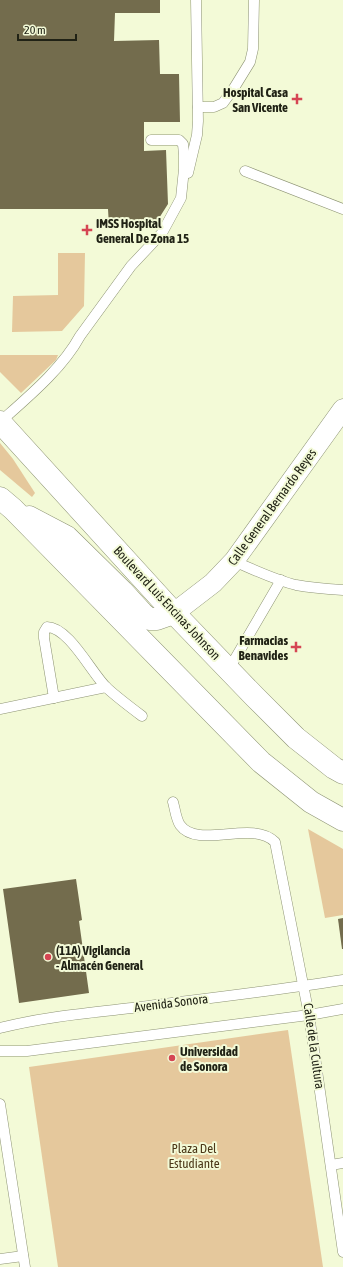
<svg xmlns="http://www.w3.org/2000/svg" width="343" height="1267" viewBox="0 0 343 1267" font-family="'Asap Condensed',sans-serif">
<style>
.green{fill:#e5c89c}
.building{fill:#736c4d}
.lines{fill:none;stroke-linecap:round;stroke-linejoin:round}
.lane-casing{stroke:#8d9374;stroke-width:11}
.street-casing{stroke:#8d9374;stroke-width:21}
.primary-casing{stroke:#8d9374;stroke-width:23}
.lane{stroke:#fff;stroke-width:10}
.street{stroke:#fff;stroke-width:20}
.primary{stroke:#fff;stroke-width:22}
.poi-dot{fill:#d54553;stroke:#f3fad7;stroke-width:1.5}
.labels{text-anchor:middle;dominant-baseline:central;stroke-width:4;stroke-linejoin:round;paint-order:stroke}
.poi-label{font-size:13px;font-weight:bold;fill:#202215;stroke:#f3fad7;text-anchor:start}
.street-label{font-size:13px;fill:#202215;stroke:#f3fad7}
.park-label{font-size:13px;fill:#4c3818;stroke:#f3fad7}
</style>
<rect width="100%" height="100%" fill="#f3fad7"/>
<g class="green">
<polygon points="58,253 85,253 84,306 62,331 12,332 13,296 58,295"/>
<polygon points="0,355 58,355 56,360 21,393 0,372"/>
<polygon points="0,443 13,459 35,493 32,497 0,470"/>
<polygon points="308,829 343,849 343,915 325,918"/>
<polygon points="288,1030 323,1267 58,1267 29,1067"/>
</g>
<g class="building">
<polygon points="0,0 160,0 160,13 115,13 114,41 159,40 160,74 179,74 180,122 144,122 144,151 166,150 168,204 154,226 109,226 108,209 0,209"/>
<polygon points="76,879 82,920 79,921 89,993 19,1003 3,889"/>
<polygon points="343,918 343,949 342,949 338,919"/>
</g>
<g class="lines">
<defs>
<g id="lane">
<polyline points="198,107 214,107 223,103 234,88 250,62 253,49 254,0"/>
<polyline points="245,171 343,209"/>
<polyline points="188,173 197,135 198,121 196,0"/>
<path d="M0,422C28,397 62,369 80,336L131,266L162,233L181,198L184,169V155L183,144L179,140H151"/>
<path d="M234,561C254,570 275,580 296,585C312,588 327,589 343,590"/>
<polyline points="229,669 281,580"/>
<path d="M54,698L44,638V632L47,627C69,627 92,674 107,688C118,698 130,707 142,716"/>
<polyline points="0,709 106,687"/>
<path d="M173,802C175,809 176,819 180,825C198,850 252,819 275,842L309,1015L343,1252"/>
<path d="M0,1028C43,1017 88,1013 132,1008C202,999 273,991 343,980"/>
<polyline points="0,1051 27,1051 309,1015 343,1009"/>
<polyline points="0,1104 25,1267"/>
<polyline points="331,1165 343,1163"/>
<polyline points="0,1259 23,1256"/>
</g>
<polyline id="street" points="174,613 213,583 234,561 343,409"/>
<g id="primary">
<polyline points="0,422 174,613 255,697 296,738 334,768 343,773"/>
<polyline points="0,498 13,509 261,762 311,802 343,820"/>
<polyline points="29,517 67,537 122,591 142,613 149,619 157,619 174,613"/>
</g>
</defs>
<use href="#lane" class="lane-casing"/>
<use href="#street" class="street-casing"/>
<use href="#primary" class="primary-casing"/>
<use href="#lane" class="lane"/>
<use href="#street" class="street"/>
<use href="#primary" class="primary"/>
</g>
<g class="poi-dot">
<path d="M295 93h4v4h4v4h-4v4h-4v-4h-4v-4h4z"/>
<path d="M85 224h4v4h4v4h-4v4h-4v-4h-4v-4h4z"/>
<path d="M294 641h4v4h4v4h-4v4h-4v-4h-4v-4h4z"/>
<circle cx="48" cy="957" r="4"/>
<circle cx="172" cy="1058" r="4"/>
</g>
<g class="labels">
<g class="poi-label">
<text x="288" y="92" text-anchor="end">Hospital Casa<tspan x="288" dy="15">San Vicente</tspan></text>
<text x="96" y="223">IMSS Hospital<tspan x="96" dy="15">General De Zona 15</tspan></text>
<text x="288" y="640" text-anchor="end">Farmacias<tspan x="288" dy="15">Benavides</tspan></text>
<text x="56" y="950">(11A) Vigilancia<tspan x="56" dy="15">- Almacén General</tspan></text>
<text x="180" y="1051">Universidad<tspan x="180" dy="15">de Sonora</tspan></text>
</g>
<g class="street-label">
<text transform="translate(272 507) rotate(-54)">Calle General Bernardo Reyes</text>
<text transform="translate(167 603) rotate(47)">Boulevard Luis Encinas Johnson</text>
<text transform="translate(171 1003) rotate(-7)">Avenida Sonora</text>
<text transform="translate(314 1046) rotate(82)">Calle de la Cultura</text>
</g>
<g class="park-label">
<text x="194" y="1148">Plaza Del<tspan x="194" dy="15">Estudiante</tspan></text>
</g>
</g>
<path d="M18 34v6h58v-6" fill="none" stroke="#202215" stroke-width="2"/>
<text x="24" y="34" font-size="12" fill="#202215" stroke="#f3fad7" stroke-width="3" paint-order="stroke">20 m</text>
</svg>
